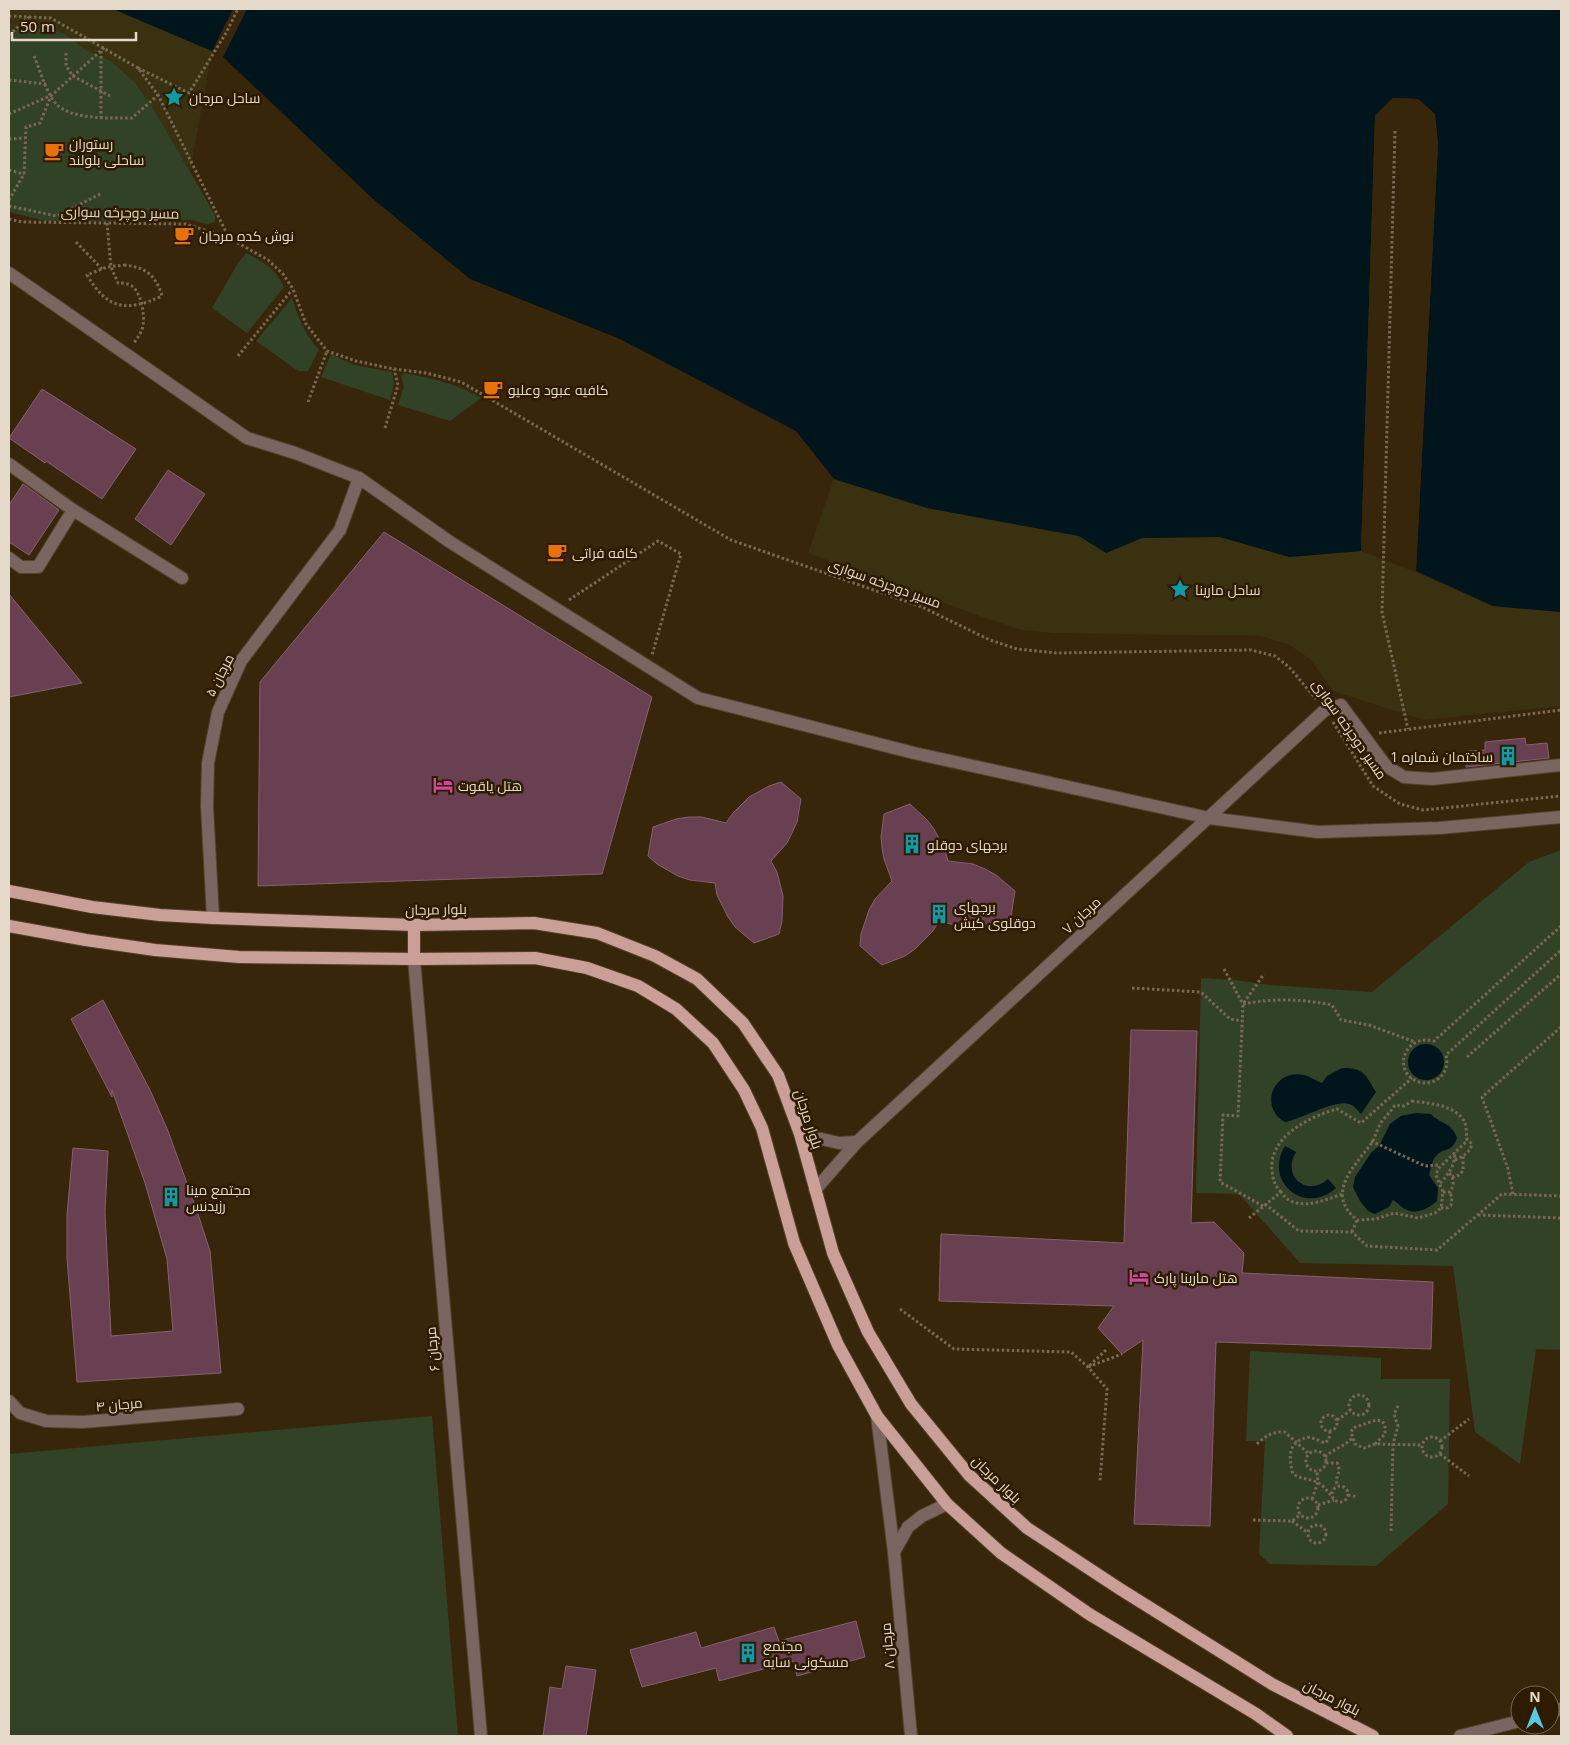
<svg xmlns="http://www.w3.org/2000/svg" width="1570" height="1745" viewBox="0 0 1570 1745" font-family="'Open Sans',Cairo,sans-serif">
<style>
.green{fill:#324226}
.sand{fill:#393110}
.water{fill:#00151c}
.pier{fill:#38260b}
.building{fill:#694051;stroke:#84616f}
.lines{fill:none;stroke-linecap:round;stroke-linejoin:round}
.minor-casing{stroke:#54432a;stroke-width:14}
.major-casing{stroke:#54432a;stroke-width:14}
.path{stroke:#796953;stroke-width:3;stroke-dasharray:2.5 2.5;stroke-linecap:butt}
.minor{stroke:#7a6561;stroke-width:12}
.major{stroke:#ca9f98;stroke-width:12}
.labels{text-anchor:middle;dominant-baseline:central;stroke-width:5;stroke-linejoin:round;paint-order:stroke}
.poi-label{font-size:14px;fill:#e5d9ca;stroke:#2e1c02;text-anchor:start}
.street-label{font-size:14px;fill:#e5d9ca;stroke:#2e1c02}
</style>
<rect width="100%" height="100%" fill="#38260b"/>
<g class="green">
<polygon points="43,27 64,33 86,50 111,61 135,82 155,111 215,215 215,222 207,224 191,220 46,221 9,212 9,30"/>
<path d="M246,253C265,263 274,267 284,287L247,333L212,308L238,263Z"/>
<path d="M292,298C298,318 305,334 319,350L308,371H298L256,341Z"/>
<polygon points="331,354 354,365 392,372 394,384 390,400 321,377"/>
<path d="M404,373C433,379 456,383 481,398L450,421L398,405L404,387L401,376Z"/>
<polygon points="1561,850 1561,1350 1536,1349 1520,1464 1475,1432 1453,1266 1300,1263 1239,1194 1196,1193 1201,978 1235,980 1269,985 1372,992 1529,862"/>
<polygon points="1250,1351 1381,1358 1381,1379 1450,1379 1448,1504 1376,1566 1270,1564 1259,1554 1265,1441 1246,1441"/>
<polygon points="432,1416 458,1736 9,1736 9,1454"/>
</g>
<g class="sand">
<polygon points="9,9 113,9 212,51 190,172 155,111 135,83 111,61 86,50 64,33 43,27 9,30"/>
<polygon points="834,479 927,508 1079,536 1106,553 1142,538 1220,537 1289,557 1361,551 1416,572 1493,606 1561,612 1561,706 1424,720 1333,691 1310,659 1288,644 1260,636 1052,633 1022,630 985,618 808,553"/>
</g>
<g class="water">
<polygon points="113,9 233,9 212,51"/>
<polygon points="247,9 1561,9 1561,612 1493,606 1416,571 1438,144 1435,114 1418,99 1393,98 1375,116 1361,551 1289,557 1220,537 1142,538 1106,553 1079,536 927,508 834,479 796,431 620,339 470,279 372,198 223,57"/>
<circle cx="1426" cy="1062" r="18"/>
<path d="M1342,1068C1363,1067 1366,1075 1376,1092L1361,1114C1357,1110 1354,1105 1349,1104C1336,1099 1301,1119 1285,1122C1258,1107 1274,1068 1304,1075C1310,1076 1316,1081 1322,1083L1327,1076Z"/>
<path d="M1416,1113L1431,1114C1441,1125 1451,1121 1457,1138C1452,1153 1444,1147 1436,1156C1432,1160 1431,1169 1429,1175L1438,1188L1437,1201C1430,1207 1418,1215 1407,1210C1402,1208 1398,1203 1393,1200L1389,1207L1375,1214L1368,1211L1360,1201L1353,1187L1355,1177L1371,1153L1379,1146L1390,1124L1401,1116Z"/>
<path d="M1285,1146L1296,1152C1281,1176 1307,1198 1328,1179L1336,1188C1305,1216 1263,1182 1285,1146Z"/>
</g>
<polygon class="pier" points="1393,98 1418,99 1435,114 1438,144 1416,571 1413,571 1435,145 1433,115 1417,101 1394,100 1377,117 1363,552 1361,551 1375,116"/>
<g class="building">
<polygon points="42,389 136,449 102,499 46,461 45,463 9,438"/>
<polygon points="168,470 205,494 171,545 135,519"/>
<polygon points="23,484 59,510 29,555 9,542 9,505"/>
<polygon points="384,532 652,697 602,874 258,886 260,682"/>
<polygon points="9,594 82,683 9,697"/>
<polygon points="1525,738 1526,745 1547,743 1549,758 1466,767 1467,751 1485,750 1485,742"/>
<polygon points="781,782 801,799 797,822 792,833 787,843 771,861 777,872 783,896 782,921 779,934 754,943 735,927 728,917 717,895 715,883 690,880 678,876 657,864 648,856 653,827 676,819 689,817 702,817 726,823 733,813 749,797 769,786"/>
<polygon points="910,804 927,820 934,829 945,850 948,861 973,864 985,869 996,875 1015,891 1011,917 1000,922 975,926 951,924 939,921 933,931 915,949 905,956 882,965 860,946 861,934 869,910 875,899 892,881 884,859 882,848 881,837 884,814"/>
<polygon points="103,1000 151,1092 168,1131 197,1211 210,1251 221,1373 77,1382 67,1258 67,1215 73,1148 108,1151 105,1212 111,1336 173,1331 167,1259 145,1183 112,1090 112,1097 71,1019"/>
<polygon points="1131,1030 1197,1031 1191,1223 1214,1222 1244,1253 1242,1273 1433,1282 1431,1349 1216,1342 1210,1526 1134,1524 1143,1340 1122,1354 1098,1328 1114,1306 939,1301 941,1234 1124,1243"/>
<polygon points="856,1621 865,1657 797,1676 793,1661 719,1681 716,1668 642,1687 630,1650 696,1632 701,1648 774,1627 779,1641"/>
<polygon points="566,1666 596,1670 586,1736 543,1736 550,1687 562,1689"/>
</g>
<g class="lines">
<defs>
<g id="minor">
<polyline points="9,273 247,438 295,453 359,478 450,542 698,698 914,753 1209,818 1318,832 1439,828 1561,817"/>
<polyline points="9,464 73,510 182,578"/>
<polyline points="9,558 21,567 38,567 73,510"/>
<polyline points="213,918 207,806 208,763 218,712 241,661 340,530 359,478"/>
<polyline points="414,959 481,1736"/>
<polyline points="800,1134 839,1143 857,1142"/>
<polyline points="815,1190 857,1142 1325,710 1341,705 1386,766 1404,777 1432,779 1561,765"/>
<polyline points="9,1401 20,1413 46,1421 83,1422 238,1409"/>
<polyline points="877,1416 894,1552 911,1736"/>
<polyline points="894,1552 908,1527 922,1516 947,1504"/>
<polyline points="1550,1712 1561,1709"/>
<polyline points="1460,1736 1520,1721"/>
</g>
<g id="major">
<polyline points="9,891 92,907 160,915 213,918 414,925 534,923 597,933 655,956 697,979 743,1023 778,1075 800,1134 833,1253 868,1332 911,1404 969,1475 1027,1528 1120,1589 1272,1684 1373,1736"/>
<polyline points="414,925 414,959"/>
<polyline points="9,926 86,940 155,950 239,957 414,959 535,958 587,968 638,986 676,1009 713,1043 744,1090 762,1128 794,1243 838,1345 877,1416 947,1504 1001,1553 1089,1614 1256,1714 1287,1736"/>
</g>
</defs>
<use href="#minor" class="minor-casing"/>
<use href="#major" class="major-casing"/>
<g class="path">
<polyline points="9,16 51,18 138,68 158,95 229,238 268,260 283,274 293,289 306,324 327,351 356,361 394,369 426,373 461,382 731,540 922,607 990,640 1017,649 1057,653 1251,650 1275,656 1289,667 1316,699"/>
<polyline points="9,35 29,17"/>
<polyline points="101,51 101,118"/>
<polyline points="66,53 66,66 73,76 110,96"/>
<path d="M34,56C40,70 47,95 57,105C74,120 111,118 132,118L158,95"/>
<polyline points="138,68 189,93 226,33 238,9"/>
<polyline points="9,80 46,84"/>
<polyline points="9,114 52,95 105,47"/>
<polyline points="1395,131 1382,612 1408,729"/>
<polyline points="9,139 25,138"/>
<polyline points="9,170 24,174"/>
<polyline points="9,200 24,174 26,127 40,123 51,96"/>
<polyline points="9,206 57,216 102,193"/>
<polyline points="9,219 22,222 186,224 229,238"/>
<path d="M107,223L111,267L118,283C121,283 126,283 130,285C141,290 145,314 143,325C142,332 138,337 134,343"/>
<polyline points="76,242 102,269"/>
<path d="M124,265C145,267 156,275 162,296C126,312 108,310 87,275L107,267Z"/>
<polyline points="238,356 292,290"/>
<polyline points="308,402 327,351"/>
<polyline points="385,428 398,385 394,369"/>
<polyline points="569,600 658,541 681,554 652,655"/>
<polyline points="1333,722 1373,786 1400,804 1423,810 1561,796"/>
<polyline points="1379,733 1561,710"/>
<path d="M1561,926L1434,1041C1404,1033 1391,1073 1419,1082C1426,1084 1432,1083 1438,1079C1446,1073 1448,1065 1446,1055L1561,950"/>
<path d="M1224,969L1243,1004C1272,998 1303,999 1332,1005L1341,1020L1369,1025L1415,1042"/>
<polyline points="1132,988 1201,992 1230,1019 1242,1021"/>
<polyline points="1467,1057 1561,974"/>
<path d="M1412,1101C1428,1103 1455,1105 1464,1121C1467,1126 1466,1135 1467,1141L1438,1169L1436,1175L1443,1192L1441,1208L1435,1213L1418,1218L1394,1213L1376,1219L1357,1220C1325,1194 1353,1168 1371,1144C1376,1137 1377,1127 1383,1120C1387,1115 1391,1111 1395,1105L1404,1106Z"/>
<polyline points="1371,1141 1425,1166 1439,1165"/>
<path d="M1455,1160C1463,1156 1470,1153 1472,1144L1466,1138"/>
<polyline points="1452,1177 1459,1175 1463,1171 1463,1156"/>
<path d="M1440,1183C1449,1174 1455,1165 1455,1152"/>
<path d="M1281,1192C1275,1186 1273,1180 1272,1171C1268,1137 1309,1117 1337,1109L1361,1123L1412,1078"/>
<path d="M1443,1192H1450C1454,1185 1455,1179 1449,1173"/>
<polyline points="1513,1194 1508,1169 1482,1097 1561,1027"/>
<polyline points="1265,1204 1299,1231 1352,1232 1367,1246 1437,1250 1502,1194 1561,1196"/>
<polyline points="1263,1206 1220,1182 1223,1115 1238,1116 1243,1004 1264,974"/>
<polyline points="1441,1208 1447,1208 1451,1205 1452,1198 1450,1192"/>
<polyline points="1478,1215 1561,1218"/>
<path d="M1249,1218L1281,1192C1294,1213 1324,1201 1342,1194"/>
<polyline points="1352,1232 1357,1220"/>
<polyline points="900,1309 954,1349 1071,1352 1088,1367 1107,1389 1100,1481"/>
<polyline points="1106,1350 1088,1367 1122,1354"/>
<circle cx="1359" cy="1405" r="10"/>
<circle cx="1329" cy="1423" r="8"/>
<polyline points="1337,1420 1350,1411"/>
<path d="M1330,1431L1329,1439L1325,1443L1310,1437C1288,1440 1288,1457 1293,1474C1301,1479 1309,1479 1317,1482C1323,1485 1327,1491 1332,1496"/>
<circle cx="1432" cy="1447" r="10"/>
<polyline points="1440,1441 1469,1419"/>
<path d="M1257,1444C1265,1436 1273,1431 1285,1432L1309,1454"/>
<polyline points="1375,1444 1385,1434 1385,1425 1382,1421 1376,1420 1353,1428 1351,1432 1355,1444 1364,1448 1375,1444 1422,1445"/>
<circle cx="1316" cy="1461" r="10"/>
<polyline points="1440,1454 1469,1476"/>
<path d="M1325,1457C1334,1448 1344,1447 1352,1438"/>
<path d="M1326,1463H1337C1341,1471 1338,1473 1336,1481L1338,1486"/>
<circle cx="1340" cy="1494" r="8"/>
<polyline points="1348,1495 1357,1497"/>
<circle cx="1308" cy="1508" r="10"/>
<polyline points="1312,1499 1318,1482 1317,1472"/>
<polyline points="1318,1505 1334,1500"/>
<polyline points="1253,1520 1292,1521 1301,1514"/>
<polyline points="1292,1521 1308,1533"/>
<circle cx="1317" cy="1534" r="9"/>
<polyline points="1391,1531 1393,1444 1398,1426 1394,1414 1399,1404"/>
</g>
<use href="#minor" class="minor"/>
<use href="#major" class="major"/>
</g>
<defs>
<symbol id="sight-bare" viewBox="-9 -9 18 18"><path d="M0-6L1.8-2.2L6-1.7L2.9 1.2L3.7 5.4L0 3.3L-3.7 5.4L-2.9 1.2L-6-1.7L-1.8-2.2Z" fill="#0f9aa8" stroke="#2e1c02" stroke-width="2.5" paint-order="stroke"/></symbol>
<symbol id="cafe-bare" viewBox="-9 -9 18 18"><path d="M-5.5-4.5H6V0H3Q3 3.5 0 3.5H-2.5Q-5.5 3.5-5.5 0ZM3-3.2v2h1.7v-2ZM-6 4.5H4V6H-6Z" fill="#e8710a" stroke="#2e1c02" stroke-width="2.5" paint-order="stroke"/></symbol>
<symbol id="building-bare" viewBox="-9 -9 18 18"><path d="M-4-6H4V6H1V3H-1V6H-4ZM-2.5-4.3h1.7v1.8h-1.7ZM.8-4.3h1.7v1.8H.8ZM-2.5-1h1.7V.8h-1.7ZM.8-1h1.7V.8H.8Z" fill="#0f9aa8" stroke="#2e1c02" stroke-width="2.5" paint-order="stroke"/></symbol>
<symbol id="hotel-bare" viewBox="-9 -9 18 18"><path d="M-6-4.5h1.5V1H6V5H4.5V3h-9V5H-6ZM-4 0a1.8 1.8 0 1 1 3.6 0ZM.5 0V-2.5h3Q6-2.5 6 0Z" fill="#d1479c" stroke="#2e1c02" stroke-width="2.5" paint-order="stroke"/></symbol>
</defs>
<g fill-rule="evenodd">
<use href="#sight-bare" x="160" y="83" width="28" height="28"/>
<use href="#cafe-bare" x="40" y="137" width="28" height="28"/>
<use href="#cafe-bare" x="170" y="221" width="28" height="28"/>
<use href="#cafe-bare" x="479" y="375" width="28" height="28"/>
<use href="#cafe-bare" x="543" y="538" width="28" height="28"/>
<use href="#sight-bare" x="1166" y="575" width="28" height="28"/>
<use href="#building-bare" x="1494" y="742" width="28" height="28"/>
<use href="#hotel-bare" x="429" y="771" width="28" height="28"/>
<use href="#building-bare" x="898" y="830" width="28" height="28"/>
<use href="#building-bare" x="925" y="900" width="28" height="28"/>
<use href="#building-bare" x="157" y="1183" width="28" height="28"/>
<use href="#hotel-bare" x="1125" y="1263" width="28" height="28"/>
<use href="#building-bare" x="734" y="1639" width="28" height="28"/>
</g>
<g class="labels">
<g class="poi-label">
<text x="189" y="97">ساحل مرجان</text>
<text x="69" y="143">رستوران<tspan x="69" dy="16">ساحلی بلولند</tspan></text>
<text x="199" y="235">نوش کده مرجان</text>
<text x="508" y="389">کافیه عبود وعلیو</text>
<text x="572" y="552">کافه فراتی</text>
<text x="1195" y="589">ساحل مارینا</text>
<text x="1493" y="756" text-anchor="end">ساختمان شماره 1</text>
<text x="458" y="785">هتل یاقوت</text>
<text x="927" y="844">برجهای دوقلو</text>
<text x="954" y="906">برجهای<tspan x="954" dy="16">دوقلوی کیش</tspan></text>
<text x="186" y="1189">مجتمع مینا<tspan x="186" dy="16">رزیدنس</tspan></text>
<text x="1154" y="1277">هتل مارینا پارک</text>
<text x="763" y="1645">مجتمع<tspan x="763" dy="16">مسکونی سایه</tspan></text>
</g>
<g class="street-label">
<text transform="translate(120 212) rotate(1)">مسیر دوچرخه سواری</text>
<text transform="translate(885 583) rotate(20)">مسیر دوچرخه سواری</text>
<text transform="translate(219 675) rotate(-63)">مرجان ۵</text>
<text transform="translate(1350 729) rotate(55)">مسیر دوچرخه سواری</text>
<text transform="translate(436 909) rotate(-1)">بلوار مرجان</text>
<text transform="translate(1081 915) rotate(-43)">مرجان ۷</text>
<text transform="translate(809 1119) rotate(72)">بلوار مرجان</text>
<text transform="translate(432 1349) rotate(-95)">مرجان ۶</text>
<text transform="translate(119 1404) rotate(-5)">مرجان ۴</text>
<text transform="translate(997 1479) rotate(44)">بلوار مرجان</text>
<text transform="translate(887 1646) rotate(-95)">مرجان ۸</text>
<text transform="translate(1332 1697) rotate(27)">بلوار مرجان</text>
</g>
</g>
<rect width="1570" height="1745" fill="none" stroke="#e5d9ca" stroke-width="20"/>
<g transform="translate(1535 1710)"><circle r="24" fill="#2e1c02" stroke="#776852"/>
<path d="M0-4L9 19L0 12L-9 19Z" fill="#57c9e2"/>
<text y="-8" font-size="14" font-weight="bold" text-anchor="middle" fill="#e5d9ca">N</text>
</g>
<path d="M12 32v8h124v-8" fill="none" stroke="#e5d9ca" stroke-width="2.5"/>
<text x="20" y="32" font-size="15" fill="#e5d9ca" stroke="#2e1c02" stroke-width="4" paint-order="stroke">50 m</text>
</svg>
